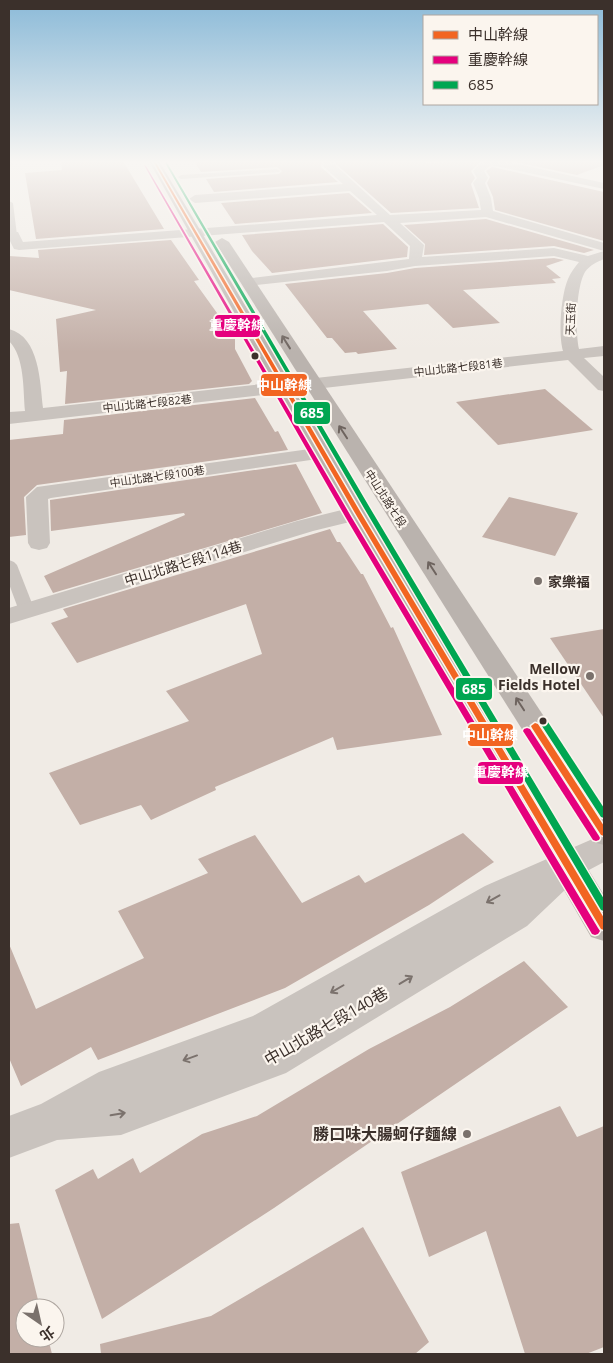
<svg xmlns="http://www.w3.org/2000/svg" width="613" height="1363" viewBox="0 0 613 1363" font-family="'Open Sans','Noto Sans TC',sans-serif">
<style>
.building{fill:#c3afa7}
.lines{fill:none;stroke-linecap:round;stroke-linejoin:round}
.service{fill:#c9c3be;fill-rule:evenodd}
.minor{fill:#c9c3be;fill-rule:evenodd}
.secondary{fill:#bab3ae;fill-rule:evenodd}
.bus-1-casing{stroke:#fbf5ee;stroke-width:3}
.bus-2-casing{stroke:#fbf5ee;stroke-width:3}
.bus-3-casing{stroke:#fbf5ee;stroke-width:3}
.bus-1{fill:#f26522;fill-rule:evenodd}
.bus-2{fill:#e5007d;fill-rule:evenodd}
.bus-3{fill:#00a651;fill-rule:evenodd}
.oneway{stroke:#6e645f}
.oneway2{stroke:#7b726d}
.bus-dot{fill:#3b302b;stroke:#fbf5ee;stroke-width:2}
.poi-dot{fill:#7a716c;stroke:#fbf5ee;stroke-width:2}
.labels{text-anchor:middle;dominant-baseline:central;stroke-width:4.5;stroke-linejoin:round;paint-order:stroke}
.far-street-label{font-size:11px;fill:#3b302b;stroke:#fbf5ee}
.street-label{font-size:14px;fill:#3b302b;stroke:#fbf5ee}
.poi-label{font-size:14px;font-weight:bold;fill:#3b302b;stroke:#fbf5ee;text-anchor:start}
.near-street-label{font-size:16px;fill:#3b302b;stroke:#fbf5ee}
.near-poi-label{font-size:16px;font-weight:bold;fill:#3b302b;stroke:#fbf5ee;text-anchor:end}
.line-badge{stroke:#fbf5ee;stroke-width:2}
.badge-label{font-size:14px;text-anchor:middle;font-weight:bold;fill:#fff}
</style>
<rect width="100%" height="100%" fill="#f0ebe5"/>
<g class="building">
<polygon points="61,161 123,161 164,229 36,239 25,173 62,170"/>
<polygon points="194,161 322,161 321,167 338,182 214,192 206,179 279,174 282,171 277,167 201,172"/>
<polygon points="336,161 423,161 425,163 481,161 471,171 475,178 471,184 479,208 391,213 335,163"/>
<polygon points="511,161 604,161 604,165 577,175"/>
<polygon points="492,167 604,192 604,241 495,210 493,197 487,183 490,177 486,171"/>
<polygon points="349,193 372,213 235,224 221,203"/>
<polygon points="486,219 594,250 584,253 554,246 424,255 425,244 404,225"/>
<polygon points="383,224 408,247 407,257 272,273 252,251 242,235"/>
<polygon points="171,240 199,280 194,281 235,338 235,349 252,381 249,384 65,404 67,371 60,372 56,319 96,310 9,290 9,256 39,258 38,250"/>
<polygon points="554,258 564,260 546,266 561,278 552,279 556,283 463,290 500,323 453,328 428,304 363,311 397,349 358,354 356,352 345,353 332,338 327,338 285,284 387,273 415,268"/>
<polygon points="545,389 593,430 498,445 456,402"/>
<polygon points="255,398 275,432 278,431 288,450 37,485 24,497 26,535 9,537 9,440 63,434 64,420"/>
<polygon points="296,464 322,513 53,593 44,576 185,515 184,513 51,531 50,500"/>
<polygon points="509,497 578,513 555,556 482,537"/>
<polygon points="330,529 337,542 340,542 361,574 363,574 391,628 393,627 442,735 337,750 333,737 215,787 216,790 151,820 141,805 80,825 49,773 189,721 166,691 262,654 246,604 77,663 51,623 68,617 63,609"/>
<polygon points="604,629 604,718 550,638"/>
<polygon points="463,833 494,862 429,905 285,988 98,1060 91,1047 21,1086 9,1058 9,944 36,1009 144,958 118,911 208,873 198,859 255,835 302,903 359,875 365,883"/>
<polygon points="524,961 568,1007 274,1208 102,1319 55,1190 93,1169 98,1179 133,1158 140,1173 202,1134 257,1116 369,1049 450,1007"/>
<polygon points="560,1106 577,1137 604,1126 604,1347 586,1354 525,1354 486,1231 429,1257 401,1172"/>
<polygon points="19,1223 40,1308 25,1308 25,1338 48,1338 52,1354 9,1354 9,1224"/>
<polygon points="363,1227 429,1342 415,1354 101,1354 100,1344 211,1316"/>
</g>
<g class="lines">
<g class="service">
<polygon points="9,161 12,161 12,165 9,167"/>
<polygon points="277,169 280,171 279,172 181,179 178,177 181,175"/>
<polygon points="9,201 13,203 17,235 13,237 9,234"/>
<polygon points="9,560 14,562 17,565 35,611 33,614 21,614 19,611 9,584"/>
</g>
<g class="minor">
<path d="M324,161H334L333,163L390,215L481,210L479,198L473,183L477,178L473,171L483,161H503L604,183V189L491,165L484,171L488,178L485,183L491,198L493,211L604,243V251L486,217L400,223L424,245L422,257L554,248L588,256L604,251V259C597,262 590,265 585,272C576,287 575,332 579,349L604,346V356L584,358L604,377V391L598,390L568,360L9,424V412L25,411C23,390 25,357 9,341V329C40,337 40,383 43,408L563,351C558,334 561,295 568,279C571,272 575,267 579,262L554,256L415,266L387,271L248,286L243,285L241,282L243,279L409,259L410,246L384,222L19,250L14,249L9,239V232H18L23,242L377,215L350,191L195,203L189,199L195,195L343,184L323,166L322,164Z"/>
<polygon points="324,447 331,449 334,453 331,457 51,498 48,499 50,543 47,548 39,550 31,548 28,543 26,497 37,487"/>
<polygon points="358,506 366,508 369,513 366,518 313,531 9,624 9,608 297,521"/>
<polygon points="604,834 604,862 572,879 567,888 527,926 286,1073 121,1135 57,1140 9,1158 9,1116 41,1104 99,1072 253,1016 485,886"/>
</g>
<g class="secondary">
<polygon points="149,161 159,161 369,513 604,895 604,941 591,937 347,513"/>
<polygon points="222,238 229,242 604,807 604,845 593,842 215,242"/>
</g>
<defs>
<g id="bus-1">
<polygon points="153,161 155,161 361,513 604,918 604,930 601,929 355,513"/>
<polygon points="535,723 538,724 604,826 604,836 601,835 532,728 531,726"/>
</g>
<g id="bus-2">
<polygon points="144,165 146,166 352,518 598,928 600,931 598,934 595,935 592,934 346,518"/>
<polygon points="527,728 530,729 599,836 600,838 599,840 596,841 593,840 523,731 524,729"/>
</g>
<g id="bus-3">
<polygon points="164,161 166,161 370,508 604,899 604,911 601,910 364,508"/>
<polygon points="543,718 546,719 604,808 604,818 601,817 540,723 539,721"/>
</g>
</defs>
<use href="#bus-1" class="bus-1-casing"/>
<use href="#bus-2" class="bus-2-casing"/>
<use href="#bus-3" class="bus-3-casing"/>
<use href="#bus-1" class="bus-1"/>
<use href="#bus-2" class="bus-2"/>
<use href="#bus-3" class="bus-3"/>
</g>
<defs><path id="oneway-shaft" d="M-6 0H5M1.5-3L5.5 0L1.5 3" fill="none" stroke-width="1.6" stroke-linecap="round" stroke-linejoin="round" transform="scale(1.25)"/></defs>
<g class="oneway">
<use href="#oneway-shaft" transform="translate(286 342) rotate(-122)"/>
<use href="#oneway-shaft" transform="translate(343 432) rotate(-123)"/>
<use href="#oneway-shaft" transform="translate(432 568) rotate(-123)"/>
<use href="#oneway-shaft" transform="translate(520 704) rotate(-123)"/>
</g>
<g class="oneway2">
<use href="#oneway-shaft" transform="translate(493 899) rotate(151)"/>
<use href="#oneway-shaft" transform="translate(406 980) rotate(-31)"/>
<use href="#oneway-shaft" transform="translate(337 989) rotate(150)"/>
<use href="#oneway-shaft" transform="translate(190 1058) rotate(160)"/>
<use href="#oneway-shaft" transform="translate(118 1114) rotate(-10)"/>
</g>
<linearGradient id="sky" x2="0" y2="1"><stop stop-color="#8bbad8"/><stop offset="0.46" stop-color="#f8f6f3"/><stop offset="1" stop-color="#f8f6f3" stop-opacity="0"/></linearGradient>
<rect width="613" height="352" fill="url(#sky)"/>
<g class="bus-dot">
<circle cx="255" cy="356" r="4.5"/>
<circle cx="543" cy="721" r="4.5"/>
</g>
<g class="poi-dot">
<circle cx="538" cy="581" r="5"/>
<circle cx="590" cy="676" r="5"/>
<circle cx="467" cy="1134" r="5"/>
</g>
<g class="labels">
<g class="far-street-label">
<text transform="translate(570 319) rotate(-87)">天玉街</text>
<text transform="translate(458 367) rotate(-6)">中山北路七段81巷</text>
<text transform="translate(147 403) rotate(-6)">中山北路七段82巷</text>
<text transform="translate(157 476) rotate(-8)">中山北路七段100巷</text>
<text transform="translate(386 498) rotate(57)">中山北路七段</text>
</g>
<g class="street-label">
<text transform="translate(183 563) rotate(-17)">中山北路七段114巷</text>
</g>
<g class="poi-label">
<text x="548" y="581">家樂福</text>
<text x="580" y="668" text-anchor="end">Mellow<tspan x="580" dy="16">Fields Hotel</tspan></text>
</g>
<g class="near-street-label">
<text transform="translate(326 1026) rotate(-30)">中山北路七段140巷</text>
</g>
<g class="near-poi-label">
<text x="457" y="1134">勝口味大腸蚵仔麵線</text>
</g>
</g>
<g class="line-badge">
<rect x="214" y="314" width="47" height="24" rx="5" fill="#e5007d"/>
<rect x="260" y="373" width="48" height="24" rx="5" fill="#f26522"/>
<rect x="293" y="401" width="38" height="24" rx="5" fill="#00a651"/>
<rect x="455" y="677" width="38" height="24" rx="5" fill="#00a651"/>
<rect x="467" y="723" width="47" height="24" rx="5" fill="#f26522"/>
<rect x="477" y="761" width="47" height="24" rx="5" fill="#e5007d"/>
</g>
<g class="badge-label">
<text x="237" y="330">重慶幹線</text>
<text x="284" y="390">中山幹線</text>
<text x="312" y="418">685</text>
<text x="474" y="694">685</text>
<text x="490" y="740">中山幹線</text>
<text x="501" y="777">重慶幹線</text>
</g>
<rect width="613" height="1363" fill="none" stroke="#3b302b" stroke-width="20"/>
<rect x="423" y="15" width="175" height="90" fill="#fbf5ee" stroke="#aea6a0"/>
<rect x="433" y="31" width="25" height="8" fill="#f26522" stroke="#aea6a0"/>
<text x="468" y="40" font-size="15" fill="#3b302b">中山幹線</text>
<rect x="433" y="56" width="25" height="8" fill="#e5007d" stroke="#aea6a0"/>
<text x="468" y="65" font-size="15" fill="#3b302b">重慶幹線</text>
<rect x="433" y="81" width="25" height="8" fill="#00a651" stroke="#aea6a0"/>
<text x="468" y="90" font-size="15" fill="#3b302b">685</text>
<g transform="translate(40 1323) rotate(146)"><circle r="24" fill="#fbf5ee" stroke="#aea6a0"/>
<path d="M0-4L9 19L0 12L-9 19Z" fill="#7a716c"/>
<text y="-8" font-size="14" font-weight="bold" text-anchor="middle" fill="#3b302b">北</text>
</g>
</svg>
